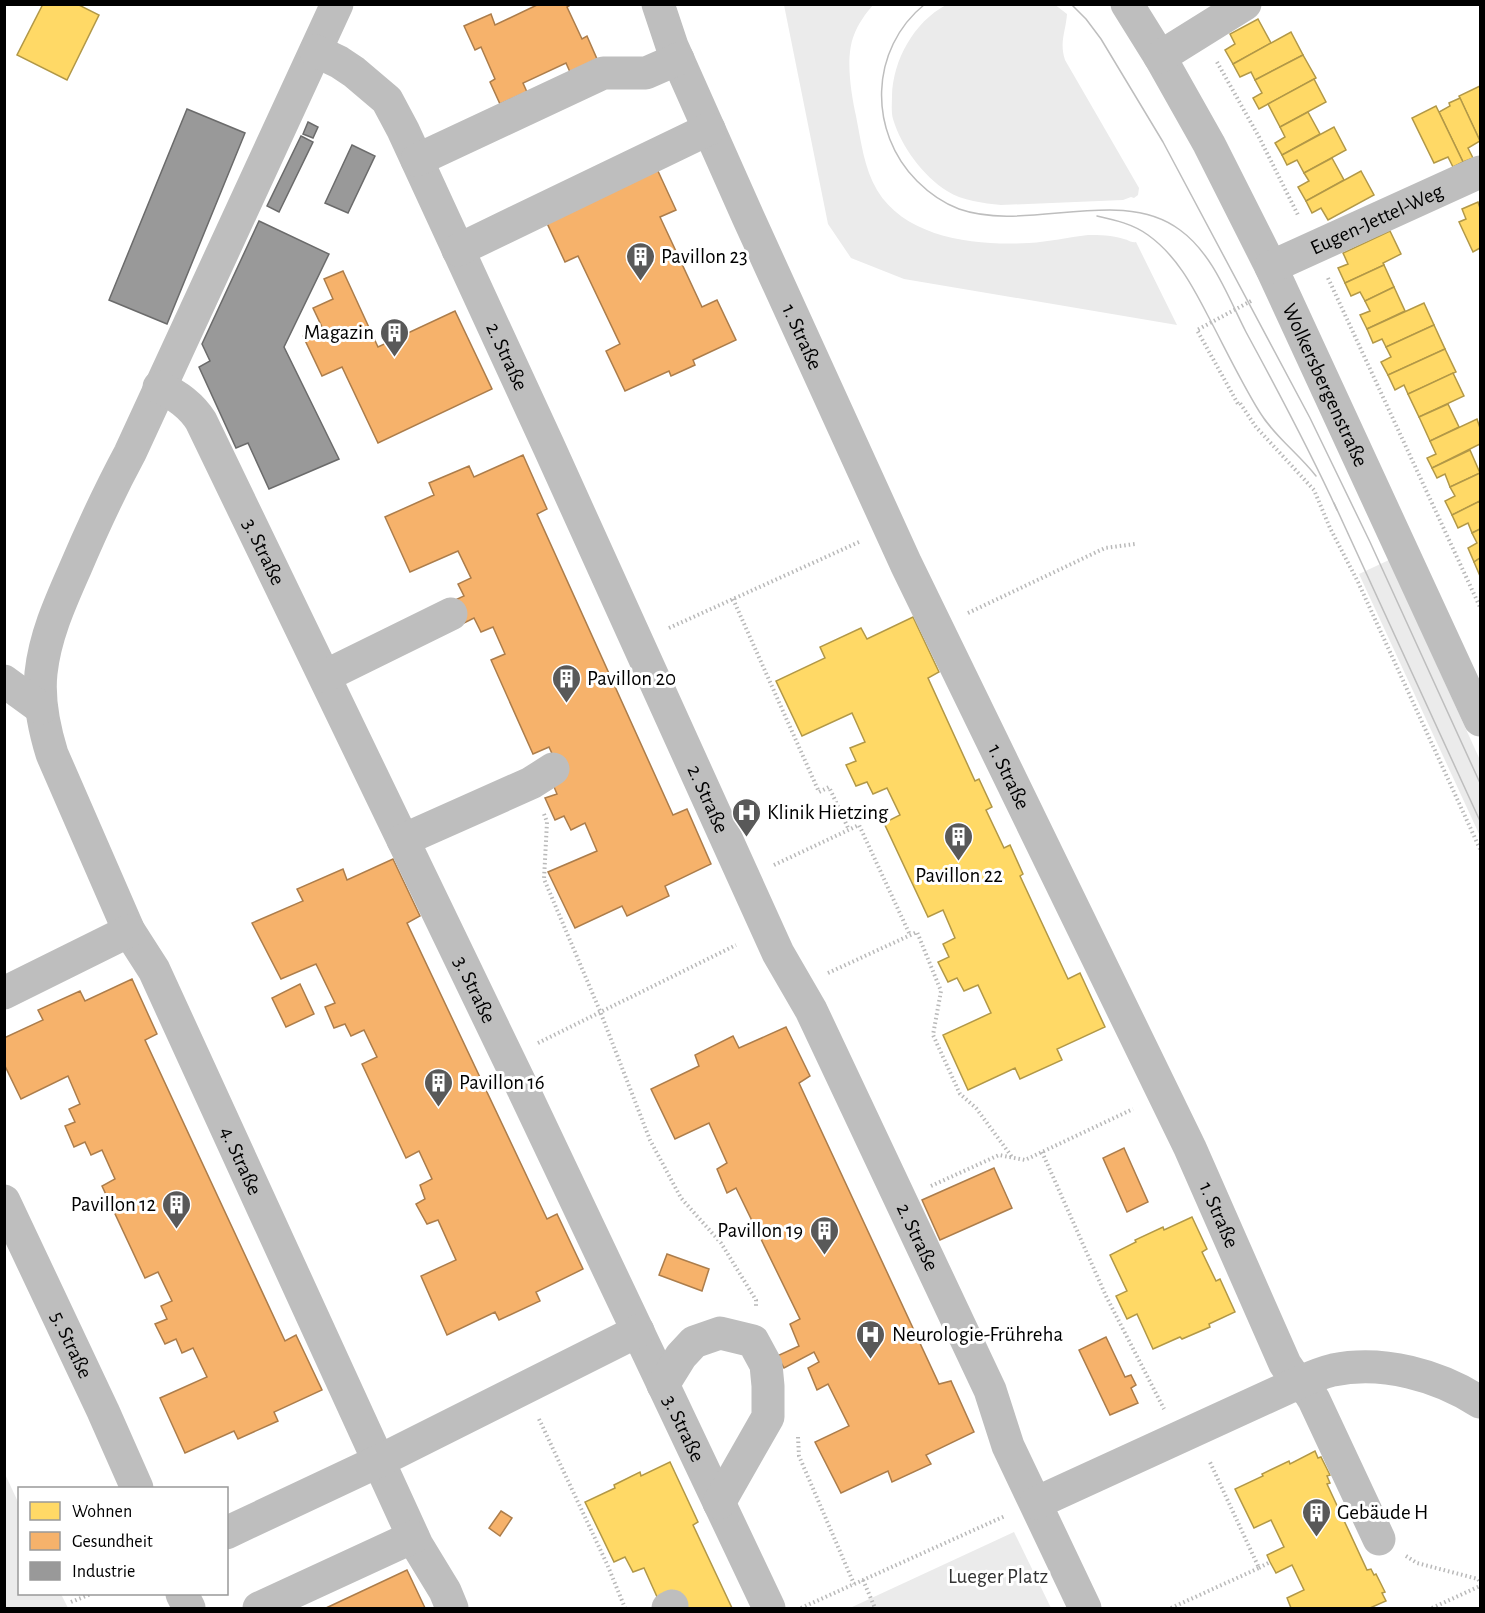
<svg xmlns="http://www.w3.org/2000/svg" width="1485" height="1613" viewBox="0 0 1485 1613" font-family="'Alegreya Sans',sans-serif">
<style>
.green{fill:#ebebeb}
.homes{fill:#ffd966;stroke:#b29847;stroke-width:1.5}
.health{fill:#f6b26b;stroke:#ac7d4b;stroke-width:1.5}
.industry{fill:#999;stroke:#6b6b6b;stroke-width:1.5}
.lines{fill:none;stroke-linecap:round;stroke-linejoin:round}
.path{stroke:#b9b9b9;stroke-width:4;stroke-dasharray:1.5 3;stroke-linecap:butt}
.minor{stroke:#bebebe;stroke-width:33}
.tram{stroke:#bebebe;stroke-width:1.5}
.labels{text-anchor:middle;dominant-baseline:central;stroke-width:6;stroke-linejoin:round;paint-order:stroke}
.street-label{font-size:21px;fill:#000;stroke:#fff}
.poi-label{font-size:21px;fill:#000;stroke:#fff;text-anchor:start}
.park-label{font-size:21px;fill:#323232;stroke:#fff}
</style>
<rect width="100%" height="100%" fill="#fff"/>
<g class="green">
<path d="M1054,4L1067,14C1066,31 1059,42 1065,60L1139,188L1138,195L1134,198L1131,197L1123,200L1001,205C983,203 963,201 947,191C923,176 901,146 893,119C891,111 892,103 892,96C893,60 914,22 946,5Z"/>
<path d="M784,5H873C866,13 858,24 854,35C845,57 851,93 856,116C861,141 864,168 877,190C906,239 978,246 1029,243C1049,242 1068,237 1088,235C1099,235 1112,235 1124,239C1129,240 1131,243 1136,242L1177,325L904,279L851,258L828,224Z"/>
<polygon points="1389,560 1480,760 1480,836 1359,574"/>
<polygon points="4,1472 19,1504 20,1594 61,1594 68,1608 5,1608"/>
<polygon points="1014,1532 1051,1608 850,1608"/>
</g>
<g class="homes">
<polygon points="43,4 77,4 99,15 67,80 17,55"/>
<polygon points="1258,19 1271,43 1233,64 1225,50 1235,44 1230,34"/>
<polygon points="1291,32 1303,55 1255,80 1251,72 1240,77 1233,64"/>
<polygon points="1303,55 1316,78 1259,109 1253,98 1262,93 1255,80"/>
<polygon points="1314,79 1326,102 1280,127 1268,104"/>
<polygon points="1480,86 1480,141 1459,96"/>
<polygon points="1460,98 1480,141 1468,148 1473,158 1463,162 1439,112 1450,106 1449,103"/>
<polygon points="1436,106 1463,162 1453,167 1448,157 1434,163 1412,118"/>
<polygon points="1308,112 1320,134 1282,155 1275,143 1285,137 1280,127"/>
<polygon points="1334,127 1346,150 1304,173 1297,160 1287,165 1282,155"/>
<polygon points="1332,158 1344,180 1306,201 1298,187 1309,181 1304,173"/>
<polygon points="1361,171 1374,195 1328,220 1321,208 1312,213 1306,201"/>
<polygon points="1478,202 1480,208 1480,248 1473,252 1459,222 1466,219 1462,209"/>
<polygon points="1390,231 1401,254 1383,263 1384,265 1345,283 1338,268 1348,264 1343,253"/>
<polygon points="1384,265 1394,287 1365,301 1360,292 1351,296 1345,283"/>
<polygon points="1394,287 1405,311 1367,329 1360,315 1370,311 1365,301"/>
<polygon points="1424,303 1434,325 1386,347 1382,339 1373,343 1367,329"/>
<polygon points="1434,325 1445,349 1388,375 1381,362 1391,357 1386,347"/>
<polygon points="1445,349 1456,372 1408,394 1404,385 1395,390 1388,375"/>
<polygon points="1453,373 1464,396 1419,417 1408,394"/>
<polygon points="1448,404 1459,427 1430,441 1419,417"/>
<polygon points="1477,419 1480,428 1480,444 1432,468 1427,458 1436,454 1430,441"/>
<polygon points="1470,450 1480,473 1450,487 1445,474 1437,478 1432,468"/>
<polygon points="1480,473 1480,501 1452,515 1445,501 1455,496 1450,487"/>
<polygon points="1480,501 1480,529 1472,533 1468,523 1458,528 1452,515"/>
<polygon points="1480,529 1480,558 1474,562 1468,548 1477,543 1472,533"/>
<polygon points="1480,558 1480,576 1474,562"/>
<polygon points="913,617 939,672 928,678 975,781 979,779 992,807 986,810 1004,848 1010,845 1023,874 1020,876 1068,979 1080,973 1105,1027 1057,1049 1062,1060 1020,1079 1015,1068 968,1090 943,1035 991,1013 978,985 964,991 957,978 948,982 938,962 949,957 943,944 955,938 943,910 928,917 884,823 900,815 887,788 873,794 867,782 856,786 846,765 856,761 850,748 865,742 852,713 802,736 776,681 825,658 820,647 861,628 867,639"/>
<polygon points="1192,1217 1207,1249 1202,1252 1216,1281 1220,1279 1235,1312 1209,1324 1210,1327 1182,1339 1180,1337 1153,1349 1137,1314 1127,1319 1116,1296 1127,1291 1110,1255 1136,1242 1135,1240 1163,1227 1164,1230"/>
<polygon points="1315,1451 1318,1458 1321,1457 1330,1475 1327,1476 1330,1483 1327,1484 1367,1570 1371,1569 1374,1575 1376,1574 1385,1592 1382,1593 1386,1601 1370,1608 1291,1608 1287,1598 1304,1590 1292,1565 1276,1573 1270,1562 1267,1555 1284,1547 1271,1520 1254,1528 1235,1489 1263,1476 1262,1474 1289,1461 1290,1464"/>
<polygon points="670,1462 698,1522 693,1525 732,1608 676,1608 658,1599 644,1568 633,1572 625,1557 614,1562 585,1502 615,1488 614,1485 640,1472 641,1476"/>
</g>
<g class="health">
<polygon points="539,4 572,4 567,7 582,39 587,36 597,59 570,72 566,63 523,83 527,92 500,104 490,82 495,79 481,47 475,50 464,26 491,14 495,25"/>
<polygon points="657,169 676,210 660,217 702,307 717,300 736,340 693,360 695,365 671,376 669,371 625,391 606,351 620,344 578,256 565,262 546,221"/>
<polygon points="343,271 378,347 455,311 492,389 378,443 342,367 322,376 303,336 322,327 313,308 333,299 324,279"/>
<polygon points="523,455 547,509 537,514 673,815 687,809 711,864 665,886 669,896 627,916 622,906 575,928 548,872 597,851 585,823 571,830 564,816 555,820 545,798 557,794 552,782 563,778 549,747 533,754 491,660 505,654 493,627 481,632 474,618 464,623 453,601 464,596 458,584 471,578 458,551 410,572 385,517 434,495 429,483 469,466 474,477"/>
<polygon points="393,859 420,916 407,923 547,1219 557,1214 583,1269 536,1292 540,1301 499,1320 495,1312 447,1335 421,1276 456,1260 438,1220 427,1224 416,1204 425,1199 420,1185 432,1179 419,1151 406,1158 362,1064 377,1057 364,1030 351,1036 345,1024 334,1028 325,1007 335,1003 316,964 281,979 252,923 303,901 297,889 343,869 347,880"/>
<polygon points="132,979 157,1034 145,1040 285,1341 296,1335 322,1390 274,1412 278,1421 238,1439 234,1431 185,1453 160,1398 207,1377 193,1348 182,1353 176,1339 165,1344 155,1324 167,1319 161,1306 172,1301 158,1272 145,1278 102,1186 115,1179 102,1150 91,1155 85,1142 74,1147 65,1126 75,1122 69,1109 80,1104 68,1076 21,1099 4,1064 4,1038 43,1020 38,1010 80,991 85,1001"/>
<polygon points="300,984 314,1014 286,1027 272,998"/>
<polygon points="786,1027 810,1076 799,1083 939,1384 951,1381 974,1432 926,1455 931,1464 892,1482 888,1471 841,1493 815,1442 849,1426 828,1384 817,1390 808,1368 819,1362 814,1352 784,1368 777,1356 799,1346 790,1324 800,1319 736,1188 727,1193 717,1169 727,1163 709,1123 675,1139 651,1089 699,1066 695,1055 733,1036 739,1048"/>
<polygon points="1124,1148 1148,1202 1127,1212 1103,1158"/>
<polygon points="994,1168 1012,1208 940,1240 922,1200"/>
<polygon points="667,1254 709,1269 702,1291 659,1275"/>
<polygon points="1106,1337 1125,1377 1131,1375 1136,1385 1131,1388 1138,1403 1110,1415 1079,1350"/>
<polygon points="501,1511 512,1518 500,1536 489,1528"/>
<polygon points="407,1570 425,1608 326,1608"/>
</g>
<g class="industry">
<polygon points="187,109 245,133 167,324 109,300"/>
<polygon points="308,122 318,127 313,138 303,134"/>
<polygon points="301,136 313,142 279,212 267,206"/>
<polygon points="352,145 375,156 348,213 325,203"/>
<polygon points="259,221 329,254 284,347 339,459 269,489 248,443 236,448 199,367 210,361 202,344"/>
</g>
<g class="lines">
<g class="path">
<polyline points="1217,62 1259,137 1299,217"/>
<polyline points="1328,278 1480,607"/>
<polyline points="1251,301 1197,330 1238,404 1240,403 1256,427 1314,490 1330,528 1358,582 1480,849"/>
<polyline points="733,599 819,792 829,787 849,830"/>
<polyline points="968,613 1105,548 1135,544"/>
<polyline points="669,628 859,542"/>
<polyline points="544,814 547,822 544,879 600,1011 650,1140 681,1198 721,1243 756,1300 756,1308"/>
<polyline points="774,865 859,825 910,935"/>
<polyline points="828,973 917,932 941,991 933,1035 960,1094 976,1108 1012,1157"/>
<polyline points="538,1043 736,945"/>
<polyline points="1042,1152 1106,1296 1164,1409"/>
<polyline points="931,1186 999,1155 1025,1160 1133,1109"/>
<polyline points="539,1419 607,1564 625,1608"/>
<polyline points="798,1437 799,1456 854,1584"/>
<polyline points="1406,1556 1417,1563 1478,1579 1480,1582"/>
<polyline points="1259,1568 1270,1562"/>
<polyline points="863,1580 875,1608"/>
<polyline points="71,1602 91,1594"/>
<polyline points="801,1608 1005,1516"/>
<polyline points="1171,1608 1259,1568 1209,1460"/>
<polyline points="1432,1608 1480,1586"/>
</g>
<g class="minor">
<path id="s1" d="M337,4L130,453C109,492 92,529 75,569C60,603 45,636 41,673C38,701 44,728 52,754L129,931L154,970L417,1545L445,1591L452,1608"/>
<path id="s2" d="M658,4L672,46L748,217L906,564L1190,1148L1285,1364L1298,1383L1309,1392L1314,1400L1379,1539"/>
<path id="s3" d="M1127,4L1160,57L1209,144L1271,267L1480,720"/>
<path id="s4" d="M316,51L339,62L354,72L387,100L403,130L549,447L778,953L811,1010L990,1390L1008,1446L1085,1608"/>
<polyline points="1160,57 1245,4"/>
<polyline points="417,160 603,73 646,73 678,59"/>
<polyline points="458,250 709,129"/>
<path id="s5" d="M1271,267L1480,172"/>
<path id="s6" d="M159,387C177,395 191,405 201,421L523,1089L769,1608"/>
<polyline points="325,676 451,614"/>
<polyline points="4,681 41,708"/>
<polyline points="403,840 531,783 553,769"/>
<polyline points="4,993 129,931"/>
<path id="s7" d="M4,1201L103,1411L137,1488"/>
<polyline points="663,1385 681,1356 694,1342 720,1333 753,1341 766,1365 768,1386 768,1417 719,1503"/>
<path d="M1036,1503L1298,1383C1309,1378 1320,1373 1333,1370C1383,1360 1438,1375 1480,1402"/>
<polyline points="226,1533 379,1461 638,1331"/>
<polyline points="182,1594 189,1608"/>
<polyline points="259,1608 413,1537"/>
<polyline points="668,1608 672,1606"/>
</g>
<g class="tram">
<path d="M925,4C869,49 868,132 917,181C929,193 943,203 959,209C1027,233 1121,185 1180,230C1213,254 1228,297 1246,332C1278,391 1309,449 1337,510"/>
<polyline points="1071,4 1086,19 1101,39 1163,142 1310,418 1370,542 1480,783"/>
<path d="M1097,216C1115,220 1133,224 1148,235C1176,255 1192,285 1207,314C1224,346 1240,380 1259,411C1274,436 1298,453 1316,476"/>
<polyline points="1334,503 1480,821"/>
</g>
</g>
<defs>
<symbol id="building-pin" viewBox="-11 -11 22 30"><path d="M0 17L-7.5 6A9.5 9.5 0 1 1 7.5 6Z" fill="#595959" stroke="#fff"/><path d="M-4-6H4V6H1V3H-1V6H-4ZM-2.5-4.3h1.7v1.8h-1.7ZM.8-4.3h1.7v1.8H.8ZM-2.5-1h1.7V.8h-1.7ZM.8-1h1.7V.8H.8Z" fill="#fff"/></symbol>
<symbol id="hospital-pin" viewBox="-11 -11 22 30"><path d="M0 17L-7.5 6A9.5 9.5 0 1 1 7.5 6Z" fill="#595959" stroke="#fff"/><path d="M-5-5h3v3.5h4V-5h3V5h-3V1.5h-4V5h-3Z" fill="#fff"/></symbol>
</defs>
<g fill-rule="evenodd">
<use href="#building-pin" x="624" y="240" width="33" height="45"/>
<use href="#building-pin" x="378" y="316" width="33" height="45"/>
<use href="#building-pin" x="550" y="662" width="33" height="45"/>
<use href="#hospital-pin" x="730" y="796" width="33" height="45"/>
<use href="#building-pin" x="942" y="820" width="33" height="45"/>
<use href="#building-pin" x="422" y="1066" width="33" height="45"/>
<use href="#building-pin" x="160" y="1188" width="33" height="45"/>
<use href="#building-pin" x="808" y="1214" width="33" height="45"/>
<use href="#hospital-pin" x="854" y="1318" width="33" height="45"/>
<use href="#building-pin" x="1300" y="1496" width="33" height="45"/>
</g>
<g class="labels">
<g class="street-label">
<text stroke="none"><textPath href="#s5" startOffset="116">Eugen-Jettel-Weg</textPath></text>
<text stroke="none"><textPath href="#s2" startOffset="363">1. Straße</textPath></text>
<text stroke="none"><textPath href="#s4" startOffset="370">2. Straße</textPath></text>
<text stroke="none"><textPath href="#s3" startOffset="430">Wolkersbergenstraße</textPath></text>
<text stroke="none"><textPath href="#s6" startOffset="200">3. Straße</textPath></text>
<text stroke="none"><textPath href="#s2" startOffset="849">1. Straße</textPath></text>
<text stroke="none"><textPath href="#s4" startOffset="856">2. Straße</textPath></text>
<text stroke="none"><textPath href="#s6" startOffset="686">3. Straße</textPath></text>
<text stroke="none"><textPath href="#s1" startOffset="1264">4. Straße</textPath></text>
<text stroke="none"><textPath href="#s2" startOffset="1335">1. Straße</textPath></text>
<text stroke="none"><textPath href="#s4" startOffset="1342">2. Straße</textPath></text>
<text stroke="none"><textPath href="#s7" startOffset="159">5. Straße</textPath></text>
<text stroke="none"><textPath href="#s6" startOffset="1172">3. Straße</textPath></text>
</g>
<g class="poi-label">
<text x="661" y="256">Pavillon 23</text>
<text x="374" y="332" text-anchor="end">Magazin</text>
<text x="587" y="678">Pavillon 20</text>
<text x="767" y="812">Klinik Hietzing</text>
<text x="959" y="875" text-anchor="middle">Pavillon 22</text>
<text x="459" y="1082">Pavillon 16</text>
<text x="156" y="1204" text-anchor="end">Pavillon 12</text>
<text x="803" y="1230" text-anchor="end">Pavillon 19</text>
<text x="892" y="1334">Neurologie-Frühreha</text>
<text x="1337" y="1512">Gebäude H</text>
</g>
<g class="park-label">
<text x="998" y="1576">Lueger Platz</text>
</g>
</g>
<rect width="1485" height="1613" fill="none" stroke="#000000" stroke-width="12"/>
<rect x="18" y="1487" width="210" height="108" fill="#ffffff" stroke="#999999" stroke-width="1.5"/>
<rect x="30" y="1502" width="30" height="18" fill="#ffd966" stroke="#999999" stroke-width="1.5"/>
<text x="72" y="1517" font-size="18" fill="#000000">Wohnen</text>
<rect x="30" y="1532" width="30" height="18" fill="#f6b26b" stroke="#999999" stroke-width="1.5"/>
<text x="72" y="1547" font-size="18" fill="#000000">Gesundheit</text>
<rect x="30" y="1562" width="30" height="18" fill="#999999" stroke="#999999" stroke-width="1.5"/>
<text x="72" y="1577" font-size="18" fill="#000000">Industrie</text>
</svg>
